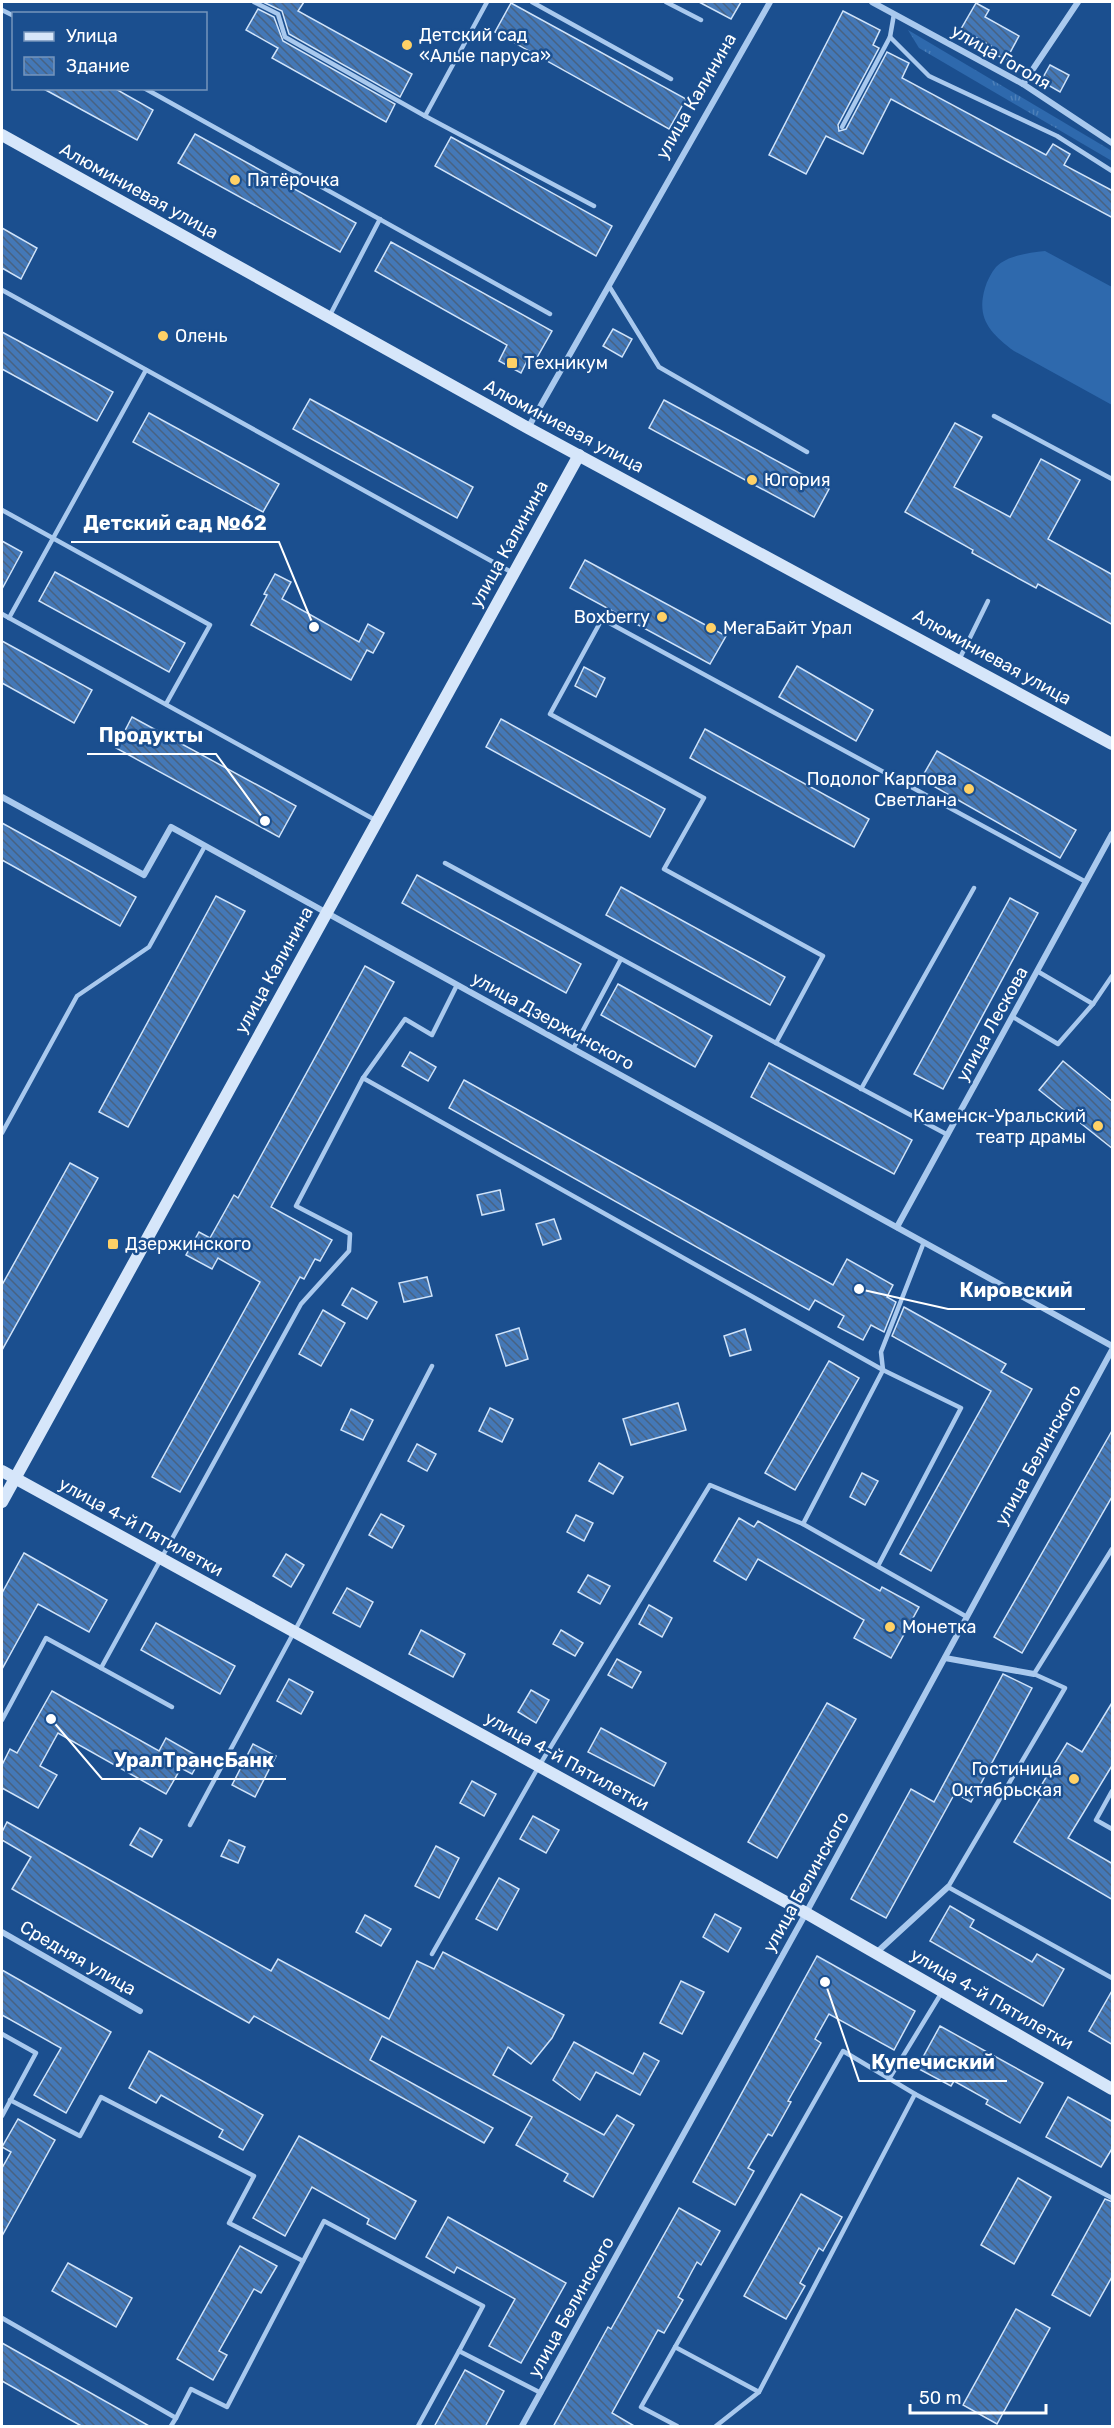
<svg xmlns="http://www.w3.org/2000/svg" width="1114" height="2428" viewBox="0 0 1114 2428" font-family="Rubik,sans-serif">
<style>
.grass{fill:url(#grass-tufts)}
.pitch{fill:#2e69ad}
.building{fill:url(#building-back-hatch);stroke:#cfe3fa;stroke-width:1.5}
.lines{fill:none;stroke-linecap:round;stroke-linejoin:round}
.lane{stroke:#a9c9ee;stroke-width:4.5}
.street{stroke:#a9c9ee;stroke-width:6}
.secondary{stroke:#d6e6fa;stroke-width:12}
.poi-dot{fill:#ffd166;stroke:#1b4f8f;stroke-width:2}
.labels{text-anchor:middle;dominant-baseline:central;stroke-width:5;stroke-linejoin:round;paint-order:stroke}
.poi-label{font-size:18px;fill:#fff;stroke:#1b4f8f;text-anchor:start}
.street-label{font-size:18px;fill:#fff;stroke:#1b4f8f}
.leader{fill:none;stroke:#fff;stroke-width:2}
.callout-dot{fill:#fff;stroke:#1b4f8f;stroke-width:2}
.callout-label{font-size:20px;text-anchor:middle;font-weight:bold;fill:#fff;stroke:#1b4f8f;stroke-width:5;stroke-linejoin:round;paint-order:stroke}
</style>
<defs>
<pattern id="grass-tufts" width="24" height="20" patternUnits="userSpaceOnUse" patternTransform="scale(1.5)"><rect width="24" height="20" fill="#2e69ad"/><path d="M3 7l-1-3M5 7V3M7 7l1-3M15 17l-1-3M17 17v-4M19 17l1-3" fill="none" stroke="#4d80b9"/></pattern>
<pattern id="building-back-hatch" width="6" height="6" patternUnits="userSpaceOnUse" patternTransform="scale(1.5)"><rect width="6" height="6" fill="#4478b7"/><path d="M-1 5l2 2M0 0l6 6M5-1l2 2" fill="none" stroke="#486282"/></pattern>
</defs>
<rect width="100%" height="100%" fill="#1b4f8f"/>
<polygon class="grass" points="908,30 1112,151 1112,161 919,48"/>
<path class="pitch" d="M1045,251L1112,287V405L1014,351C990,333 976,318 985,288C987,281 991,273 996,267C1008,255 1029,253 1045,251Z"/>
<g class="building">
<polygon points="263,2 304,2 298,11 412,74 400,97 289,34 282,11"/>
<polygon points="699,2 741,2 731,19"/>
<polygon points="511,3 686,99 669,129 495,32"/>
<polygon points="976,3 989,10 985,17 1019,36 1006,60 989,51 991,46 961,29"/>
<polygon points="258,9 274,17 283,41 395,104 386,122 272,58 278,48 246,30"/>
<polygon points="843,11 880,30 873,45 879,48 838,125 839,131 846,129 887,52 909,63 902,78 1046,155 1053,144 1070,154 1064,165 1113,191 1113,218 891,99 863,154 826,136 806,174 769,155"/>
<polygon points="1050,65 1069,75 1060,92 1041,81"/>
<polygon points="42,88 114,88 153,110 137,140"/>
<polygon points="195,134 356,223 340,252 178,163"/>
<polygon points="451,137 612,226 596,256 435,166"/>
<polygon points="2,228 37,248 21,279 2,268"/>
<polygon points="391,242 552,331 535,361 529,357 521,373 499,361 507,345 375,271"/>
<polygon points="613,329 632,339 622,357 603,346"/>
<polygon points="2,332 113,392 97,421 2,369"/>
<polygon points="310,399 473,487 457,518 293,429"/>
<polygon points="664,400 829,489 814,517 649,428"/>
<polygon points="149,413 279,484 263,512 133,442"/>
<polygon points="955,423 982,437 954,487 1010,517 1041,459 1080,480 1048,539 1113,575 1113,625 1038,584 1036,588 972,553 973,550 905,512"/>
<polygon points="2,541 22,552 2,589"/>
<polygon points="585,560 726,636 710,664 570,588"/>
<polygon points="55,572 185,643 169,672 39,601"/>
<polygon points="275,574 291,582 282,599 359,642 368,624 384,633 373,653 367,650 351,680 251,625 267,595 264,594"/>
<polygon points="2,641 92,690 74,723 2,683"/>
<polygon points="797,666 873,710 856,741 779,697"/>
<polygon points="584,667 605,678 596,697 575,686"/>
<polygon points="132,717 296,806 279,837 116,748"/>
<polygon points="501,719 665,809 650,837 486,747"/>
<polygon points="705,729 869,819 854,847 690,758"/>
<polygon points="937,751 1076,830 1060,858 921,779"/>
<polygon points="2,823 136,897 120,926 2,860"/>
<polygon points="417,875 581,964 566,993 402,903"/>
<polygon points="621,887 785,977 770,1005 606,915"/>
<polygon points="216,896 245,911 128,1127 99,1112"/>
<polygon points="1010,898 1038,913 943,1089 914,1074"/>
<polygon points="365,966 394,982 271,1207 332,1240 320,1261 315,1259 304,1279 300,1277 180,1492 152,1477 260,1282 218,1258 212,1269 186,1255 199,1232 210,1238 234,1195 238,1198"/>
<polygon points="618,984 712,1036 695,1067 601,1015"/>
<polygon points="410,1052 436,1067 428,1081 402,1066"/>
<polygon points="1063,1061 1113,1102 1113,1149 1039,1090"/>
<polygon points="769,1063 912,1140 894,1174 751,1097"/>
<polygon points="464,1080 833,1285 847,1259 893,1285 887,1297 896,1302 884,1332 871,1325 863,1340 838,1327 844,1316 815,1300 809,1310 449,1108"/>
<polygon points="70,1163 98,1178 2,1350 2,1285"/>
<polygon points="500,1190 504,1210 482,1215 477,1195"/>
<polygon points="554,1219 561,1239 543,1245 536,1224"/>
<polygon points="427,1277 432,1296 404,1302 399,1283"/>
<polygon points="352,1288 377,1302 367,1319 342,1305"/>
<polygon points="904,1307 1006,1364 1001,1372 1032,1389 931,1571 900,1554 991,1391 892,1336"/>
<polygon points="323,1310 345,1323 321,1366 299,1354"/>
<polygon points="519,1328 528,1359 506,1366 496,1335"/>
<polygon points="745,1329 751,1350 730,1356 724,1336"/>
<polygon points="829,1361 859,1378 795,1490 765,1473"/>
<polygon points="678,1403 686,1430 631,1445 623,1419"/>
<polygon points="490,1408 513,1419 502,1442 479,1431"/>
<polygon points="351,1409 373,1420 363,1440 341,1430"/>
<polygon points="1113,1429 1113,1495 1022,1653 994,1637"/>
<polygon points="417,1444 436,1454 427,1471 408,1461"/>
<polygon points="599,1463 623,1477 613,1494 589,1481"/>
<polygon points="862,1473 878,1481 865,1505 850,1497"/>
<polygon points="381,1514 404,1526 392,1548 369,1535"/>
<polygon points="576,1515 593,1523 584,1541 567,1532"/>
<polygon points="739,1518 754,1527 758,1521 880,1591 882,1587 919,1607 891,1658 854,1638 864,1620 758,1559 746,1580 714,1561"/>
<polygon points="24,1553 107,1600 89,1632 38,1604 2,1669 2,1593"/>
<polygon points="286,1554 304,1565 291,1587 273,1576"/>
<polygon points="588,1575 610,1586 600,1604 578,1592"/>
<polygon points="347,1588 373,1602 360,1627 333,1613"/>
<polygon points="649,1605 672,1618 662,1637 639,1624"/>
<polygon points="156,1623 235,1666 220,1694 141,1650"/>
<polygon points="421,1630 465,1654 453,1677 409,1654"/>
<polygon points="561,1630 583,1643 575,1656 553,1644"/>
<polygon points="617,1659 641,1672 632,1688 608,1675"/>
<polygon points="1003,1674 1032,1688 971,1802 955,1793 886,1918 851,1899 911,1789 934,1802"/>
<polygon points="289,1679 313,1692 301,1714 277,1701"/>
<polygon points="531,1690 549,1700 536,1723 518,1712"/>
<polygon points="52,1691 159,1751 166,1738 201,1758 192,1774 181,1768 166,1794 58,1733 40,1766 57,1775 38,1808 2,1788 2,1765 10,1749 17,1753"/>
<polygon points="1113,1701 1113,1764 1068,1838 1113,1864 1113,1900 1014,1842 1044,1792 1039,1789 1067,1743 1082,1752"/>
<polygon points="827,1703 856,1719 777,1858 748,1842"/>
<polygon points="601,1728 666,1763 654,1786 588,1752"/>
<polygon points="253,1744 276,1756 255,1797 232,1785"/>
<polygon points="472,1781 496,1794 484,1816 460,1803"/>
<polygon points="533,1816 559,1830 546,1853 520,1839"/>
<polygon points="7,1822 271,1971 278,1959 389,2019 417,1961 434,1969 443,1952 564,2015 552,2038 531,2064 508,2047 493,2075 604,2135 617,2115 634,2125 593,2197 564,2181 568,2174 516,2145 532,2117 382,2036 370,2060 493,2128 484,2143 254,2016 249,2023 12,1889 31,1857 2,1840 2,1832"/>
<polygon points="140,1828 162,1840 152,1857 130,1845"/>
<polygon points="229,1840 245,1847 238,1863 221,1856"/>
<polygon points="436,1846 459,1858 439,1898 415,1886"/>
<polygon points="499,1878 519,1889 497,1930 476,1919"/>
<polygon points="950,1906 974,1920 970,1927 1032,1962 1037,1954 1064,1969 1043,2006 930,1941"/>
<polygon points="715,1914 741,1928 728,1952 703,1937"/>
<polygon points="365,1915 391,1929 381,1946 356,1932"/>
<polygon points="817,1956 915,2011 894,2050 829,2014 815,2039 821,2043 788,2101 791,2102 772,2136 768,2134 748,2168 754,2171 735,2205 693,2182"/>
<polygon points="2,1970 111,2032 66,2113 34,2095 61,2048 2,2015"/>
<polygon points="681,1981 704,1992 682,2034 660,2023"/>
<polygon points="1113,1989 1113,2045 1089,2031"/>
<polygon points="940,2026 1043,2083 1020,2123 986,2104 988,2100 954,2081 951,2086 917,2068"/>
<polygon points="574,2042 633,2074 644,2053 659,2061 640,2095 596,2072 580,2100 553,2080"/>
<polygon points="149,2051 263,2115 243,2150 219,2137 223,2130 161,2095 156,2103 129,2088"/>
<polygon points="1068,2097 1113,2122 1113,2147 1101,2167 1046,2137"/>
<polygon points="18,2119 55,2140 2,2236 2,2168 11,2152 2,2147"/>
<polygon points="299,2136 416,2201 395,2239 367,2224 369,2219 312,2187 285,2236 253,2218"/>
<polygon points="1018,2178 1051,2197 1014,2264 981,2245"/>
<polygon points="801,2194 842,2217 823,2251 819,2248 800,2283 805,2286 786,2319 744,2296"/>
<polygon points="1105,2199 1113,2202 1113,2275 1090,2316 1052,2295"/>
<polygon points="679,2208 720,2231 701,2265 697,2262 678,2297 683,2300 664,2333 658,2330 612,2413 636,2427 553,2427 608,2327 611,2329"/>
<polygon points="448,2217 566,2283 521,2363 489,2346 515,2299 457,2267 454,2273 426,2257"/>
<polygon points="240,2246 277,2266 261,2293 254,2289 219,2351 227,2355 213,2380 177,2359"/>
<polygon points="68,2263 132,2298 116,2327 52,2291"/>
<polygon points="1016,2309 1050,2328 997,2424 963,2405"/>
<polygon points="2,2343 151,2427 83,2427 2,2381"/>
<polygon points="465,2370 504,2391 485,2427 434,2427"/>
</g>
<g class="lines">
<g class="lane">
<polyline points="254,2 278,14 285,37 425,116 594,206"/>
<polyline points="532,2 671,79"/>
<polyline points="666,2 701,20"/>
<polyline points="2,10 14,16"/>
<polyline points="890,37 929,76 1057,136 1112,171"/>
<polyline points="144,88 550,314"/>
<polyline points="425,116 487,2"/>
<polyline points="842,127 890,37 894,14"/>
<polyline points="609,286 659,367 807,452"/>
<polyline points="2,290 513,573"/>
<polyline points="330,315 380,219"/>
<polyline points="994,416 1112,479"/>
<polyline points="2,510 210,625 166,704"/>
<polyline points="2,614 377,821"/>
<polyline points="9,618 146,370"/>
<polyline points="959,660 988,601"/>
<polyline points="445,863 776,1043 823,956 664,869 704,798 550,714 602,619 1086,882"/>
<polyline points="1037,971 1093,1004 1112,976"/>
<polyline points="1013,1017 1058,1044 1093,1004"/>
<polyline points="776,1043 948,1135"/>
<polyline points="573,1049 621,959"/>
<polyline points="363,1078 883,1370 961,1408 878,1566"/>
<polyline points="861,1089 974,888"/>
<polyline points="2,1133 77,996 149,947 205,846"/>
<polyline points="803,1524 883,1370 881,1352 924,1242"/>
<polyline points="1112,1549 1034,1674 1065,1688 948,1887 1112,1978"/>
<polyline points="101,1668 172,1707"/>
<polyline points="2,1720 46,1638 101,1668 301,1304 349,1251 350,1234 296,1206 363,1078 405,1019 432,1035 457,985"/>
<polyline points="1112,1791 1096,1820 1112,1829"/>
<polyline points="190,1825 300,1621 432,1366"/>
<polyline points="432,1954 539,1766 710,1485 803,1524 967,1617"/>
<polyline points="2,2034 36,2053 2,2116"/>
<polyline points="889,2079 942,1992"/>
<polyline points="10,2100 80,2136 101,2097 254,2176 229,2223 303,2261"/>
<polyline points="2,2318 176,2418 171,2426"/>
<polyline points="675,2347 759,2392"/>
<polyline points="176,2418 191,2389 227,2407 324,2221 483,2306 459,2351"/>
<polyline points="418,2426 459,2351 541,2393"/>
<polyline points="677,2426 641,2407 843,2051 915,2094 1112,2198"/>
<polyline points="716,2426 759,2392 915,2094"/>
</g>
<g class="street">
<polyline points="872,2 1023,84 1112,143"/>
<polyline points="1023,84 1078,2"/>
<polyline points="528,428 770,2"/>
<polyline points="2,797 144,875 171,827 1112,1346"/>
<polyline points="897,1227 1112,834"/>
<polyline points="945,1658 1034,1674"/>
<polyline points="2,1932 140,2011"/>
<polyline points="876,1953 948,1887"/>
<polyline points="522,2426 806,1913 1112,1350"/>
</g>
<g class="secondary">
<polyline points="2,135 528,428 1112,744"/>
<polyline points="2,1471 806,1913 1112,2089"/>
<polyline points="2,1502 579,455"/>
</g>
</g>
<g class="poi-dot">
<circle cx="407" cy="45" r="6"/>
<circle cx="235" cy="180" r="6"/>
<circle cx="163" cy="336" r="6"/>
<rect x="506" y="357" width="12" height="12" rx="3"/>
<circle cx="752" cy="480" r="6"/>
<circle cx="662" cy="617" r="6"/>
<circle cx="711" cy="628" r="6"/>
<circle cx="969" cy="789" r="6"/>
<circle cx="1098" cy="1126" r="6"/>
<rect x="107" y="1238" width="12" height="12" rx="3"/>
<circle cx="890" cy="1627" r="6"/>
<circle cx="1074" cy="1779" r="6"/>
</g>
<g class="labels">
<g class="poi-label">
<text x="419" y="35">Детский сад<tspan x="419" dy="21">«Алые паруса»</tspan></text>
<text x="247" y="180">Пятёрочка</text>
<text x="175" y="336">Олень</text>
<text x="524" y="363">Техникум</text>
<text x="764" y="480">Югория</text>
<text x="650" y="617" text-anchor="end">Boxberry</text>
<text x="723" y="628">МегаБайт Урал</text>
<text x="957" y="779" text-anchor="end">Подолог Карпова<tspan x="957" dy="21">Светлана</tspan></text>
<text x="1086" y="1116" text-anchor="end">Каменск-Уральский<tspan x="1086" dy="21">театр драмы</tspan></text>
<text x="125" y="1244">Дзержинского</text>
<text x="902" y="1627">Монетка</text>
<text x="1062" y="1769" text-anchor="end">Гостиница<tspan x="1062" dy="21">Октябрьская</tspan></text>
</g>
<g class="street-label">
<text transform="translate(1001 57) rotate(30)">улица Гоголя</text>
<text transform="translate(696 96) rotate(-60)">улица Калинина</text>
<text transform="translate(139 191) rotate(29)">Алюминиевая улица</text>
<text transform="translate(564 426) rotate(28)">Алюминиевая улица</text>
<text transform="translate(509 544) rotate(-61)">улица Калинина</text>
<text transform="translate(992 657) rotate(29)">Алюминиевая улица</text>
<text transform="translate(274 970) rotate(-61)">улица Калинина</text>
<text transform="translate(553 1021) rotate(29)">улица Дзержинского</text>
<text transform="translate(992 1024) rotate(-61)">улица Лескова</text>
<text transform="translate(1038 1455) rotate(-61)">улица Белинского</text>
<text transform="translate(141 1527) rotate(29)">улица 4-й Пятилетки</text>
<text transform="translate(567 1761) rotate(29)">улица 4-й Пятилетки</text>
<text transform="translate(806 1882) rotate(-61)">улица Белинского</text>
<text transform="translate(78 1958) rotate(30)">Средняя улица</text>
<text transform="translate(992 1999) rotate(30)">улица 4-й Пятилетки</text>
<text transform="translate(571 2307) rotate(-61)">улица Белинского</text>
</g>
</g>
<path class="leader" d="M314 627L279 542H71M265 821L216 754H87M859 1289L948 1309H1085M51 1719L102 1779H286M825 1982L859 2081H1007"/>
<g class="callout-dot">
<circle cx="314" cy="627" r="6"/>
<circle cx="265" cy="821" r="6"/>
<circle cx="859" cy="1289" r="6"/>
<circle cx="51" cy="1719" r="6"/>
<circle cx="825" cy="1982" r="6"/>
</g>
<g class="callout-label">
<text x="175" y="530">Детский сад №62</text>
<text x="151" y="742">Продукты</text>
<text x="1016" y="1297">Кировский</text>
<text x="194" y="1767">УралТрансБанк</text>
<text x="933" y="2069">Купечиский</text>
</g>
<rect width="1114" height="2428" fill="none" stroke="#ffffff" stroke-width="6"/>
<rect x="12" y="12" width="195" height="78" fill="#1b4f8f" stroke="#7695bc" stroke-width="1.5"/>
<rect x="24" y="32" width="30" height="9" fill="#d6e6fa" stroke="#7695bc" stroke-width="1.5"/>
<text x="66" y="42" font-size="18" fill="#ffffff">Улица</text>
<rect x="24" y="57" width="30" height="18" fill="url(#building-back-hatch)" stroke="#7695bc" stroke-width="1.5"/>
<text x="66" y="72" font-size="18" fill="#ffffff">Здание</text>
<path d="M910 2404v9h136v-9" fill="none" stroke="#ffffff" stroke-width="3"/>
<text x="919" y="2404" font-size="18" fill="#ffffff" stroke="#1b4f8f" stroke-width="4.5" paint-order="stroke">50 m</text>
</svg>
